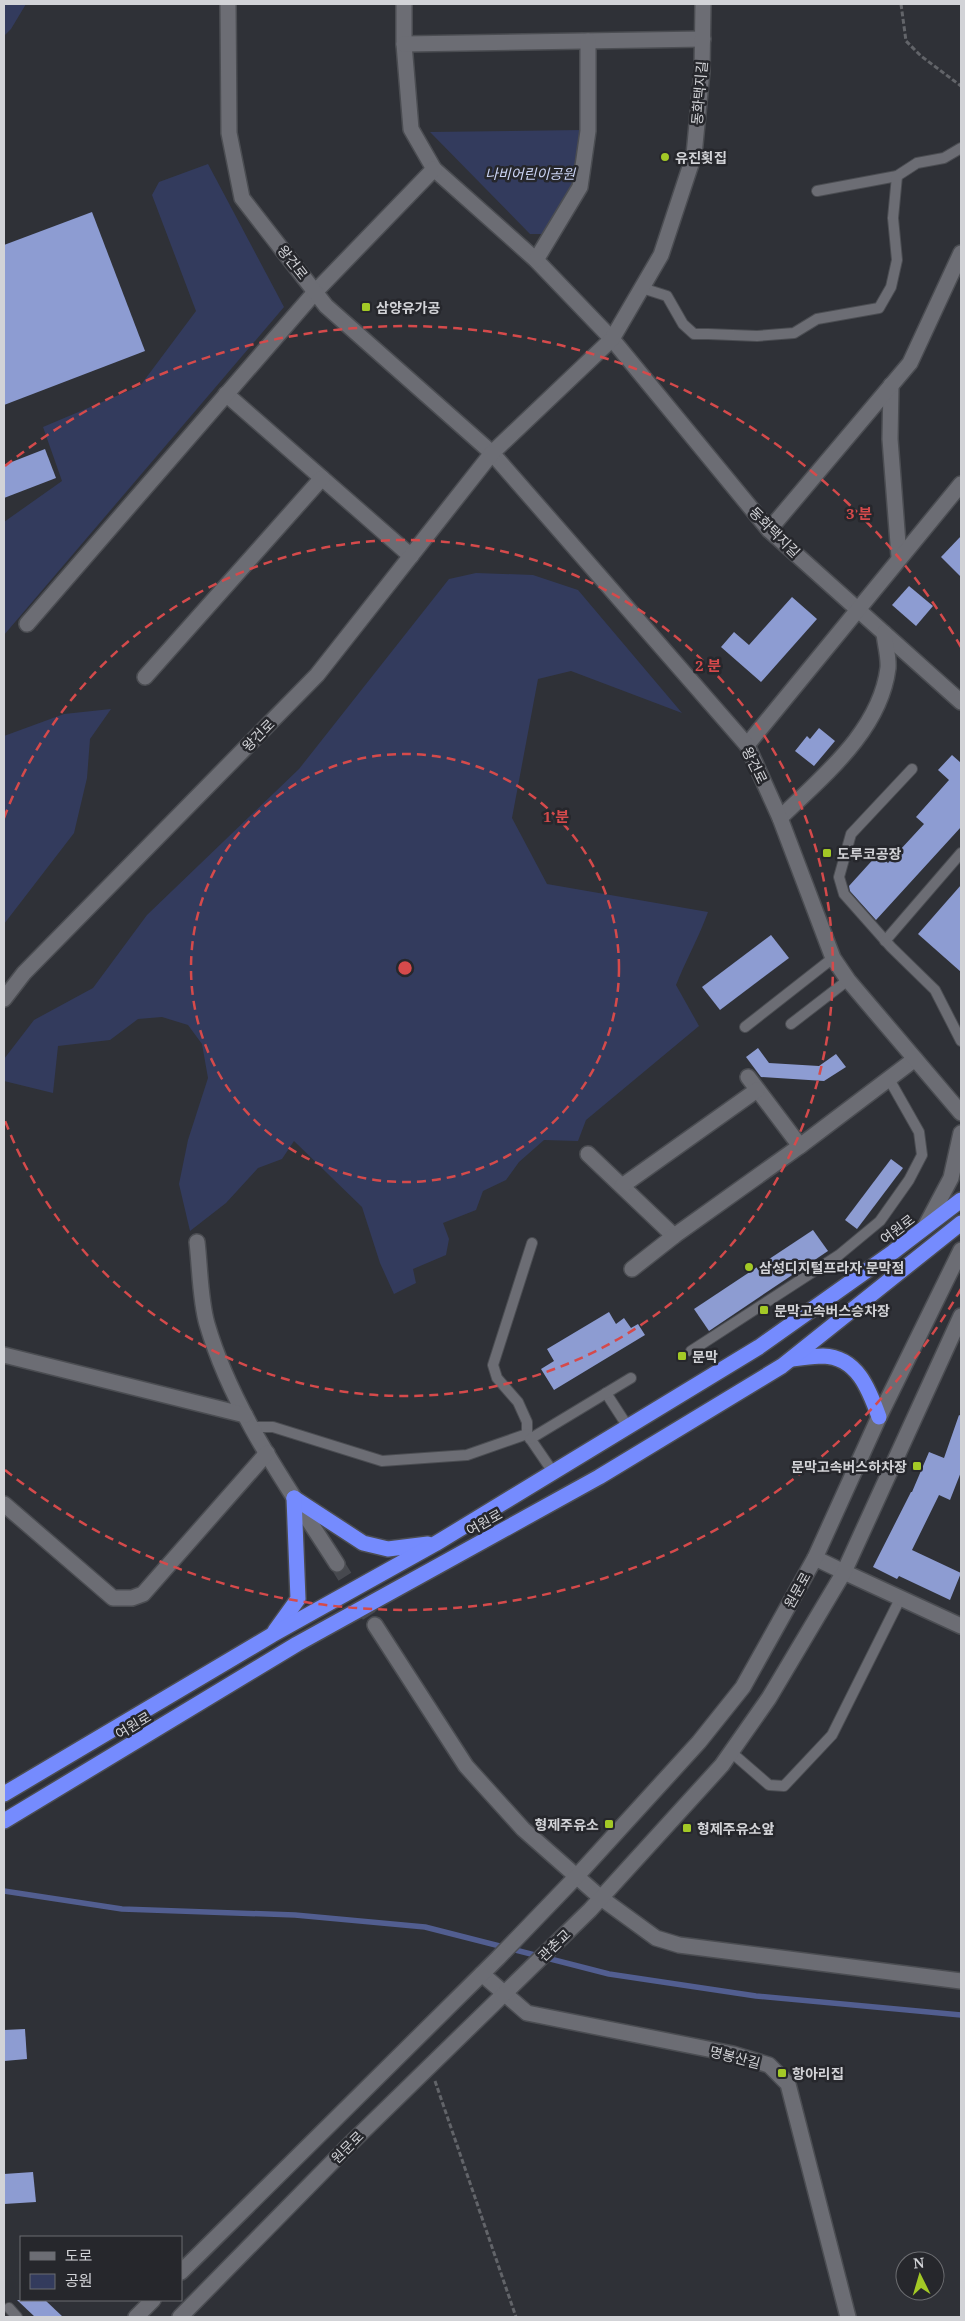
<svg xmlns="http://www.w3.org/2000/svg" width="965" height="2321" viewBox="0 0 965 2321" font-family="'Noto Serif','Noto Sans KR',serif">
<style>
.green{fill:#333b5d}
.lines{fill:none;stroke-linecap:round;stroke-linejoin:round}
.stream{stroke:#525e90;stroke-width:5.5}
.building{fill:#8d9cd2}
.street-tunnel{stroke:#47494f;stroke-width:15;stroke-dasharray:15 8;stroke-linecap:butt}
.lane-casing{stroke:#4b4d52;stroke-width:12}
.street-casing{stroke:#4b4d52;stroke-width:18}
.secondary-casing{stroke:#4b4d52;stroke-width:18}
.highway-casing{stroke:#4b4d52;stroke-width:18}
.path{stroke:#626469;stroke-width:3;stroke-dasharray:5 2.5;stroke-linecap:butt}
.lane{stroke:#6c6d74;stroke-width:10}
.street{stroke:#6c6d74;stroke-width:15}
.secondary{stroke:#6c6d74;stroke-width:15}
.highway{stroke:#758bfe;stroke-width:15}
.ring{fill:none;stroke:#d54a4b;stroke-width:2.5;stroke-dasharray:9 6}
.poi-dot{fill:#a3c926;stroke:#26272c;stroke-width:2}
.labels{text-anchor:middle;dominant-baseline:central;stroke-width:5;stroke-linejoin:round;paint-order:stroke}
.street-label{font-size:14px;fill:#d2d3d7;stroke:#26272c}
.poi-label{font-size:14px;font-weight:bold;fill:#d2d3d7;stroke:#26272c;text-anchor:start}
.park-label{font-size:14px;font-style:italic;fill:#ccd5f5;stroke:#26272c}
.centre{fill:#d54a4b;stroke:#26272c;stroke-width:2.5}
.ring-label{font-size:15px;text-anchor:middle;font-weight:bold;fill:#d54a4b;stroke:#26272c;stroke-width:5;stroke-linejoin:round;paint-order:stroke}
</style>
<rect width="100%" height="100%" fill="#2f3137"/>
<g class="green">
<polygon points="4,4 26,4 11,29 4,36"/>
<polygon points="582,130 576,173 567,200 545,234 530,234 430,132"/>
<polygon points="208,164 284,307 4,635 4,522 62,481 43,427 140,386 196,311 152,195 159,182"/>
<path d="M476,573L533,575L578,590L682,713L571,671L538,679L512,818L547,884L708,912C699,937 686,960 676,985L699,1026L586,1120L578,1141L544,1140L519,1162L506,1180L483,1191L476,1210L443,1223L449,1239L446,1255L413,1269L416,1283L394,1294L380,1263L362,1207L294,1141L282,1159L258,1168L226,1203L190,1231L179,1184L188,1140L208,1078L202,1044L188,1025L162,1017L138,1019L110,1040L58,1046L53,1093L4,1081V1059L34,1020L93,988L147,915L299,769L449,579Z"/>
<polygon points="111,709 90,739 87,778 74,833 4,924 4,736 64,714"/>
</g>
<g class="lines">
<polyline class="stream" points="4,1891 122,1909 295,1915 425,1927 609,1974 756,1996 961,2015"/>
</g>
<g class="building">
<polygon points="92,212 145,351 4,405 4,245"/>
<polygon points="45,449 56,478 4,498 4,465"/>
<polygon points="961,536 961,577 941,557"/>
<polygon points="909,586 933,606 916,626 892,605"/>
<polygon points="792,597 817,619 761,682 721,647 734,632 749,645"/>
<polygon points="819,728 835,741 814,766 795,751 807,736 810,739"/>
<polygon points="952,755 961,763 961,827 876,920 850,891 849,886 878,854 888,863 924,824 916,817 949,780 938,770"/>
<polygon points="961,885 961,972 918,934"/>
<polygon points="771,935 789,958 720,1010 702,987"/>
<polygon points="758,1048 769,1063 819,1066 836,1054 846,1067 824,1081 761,1077 746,1057"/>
<polygon points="891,1159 903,1168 857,1229 845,1220"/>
<polygon points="813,1230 828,1251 709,1331 694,1309"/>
<polygon points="609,1312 616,1324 624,1318 631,1328 638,1324 645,1335 554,1390 541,1369 554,1361 547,1349"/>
<polygon points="959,1415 961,1416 961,1472 950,1500 939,1495 912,1550 961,1573 950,1600 899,1576 897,1579 873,1567 911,1492 912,1492 929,1452 944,1458"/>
<polygon points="25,2029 27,2059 4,2061 4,2030"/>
<polygon points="33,2172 36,2202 4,2204 4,2174"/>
<polygon points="17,2300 45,2300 63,2317 35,2317"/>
</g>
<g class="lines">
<polyline class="street-tunnel" points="337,1564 375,1625"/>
<defs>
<g id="lane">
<polyline points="817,191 897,176 917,163 944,158 961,148"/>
<polyline points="642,288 667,296 683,324 694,334 708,334 757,336 794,333 817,319 879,308 891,287 897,260 893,218 897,176"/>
<polyline points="912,769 851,834 839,877 844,894 891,947 935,990 961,1041"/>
<polyline points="885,941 961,853"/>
<polyline points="791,1024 848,980"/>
<polyline points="745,1027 833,958"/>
<polyline points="532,1243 493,1365 497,1378 518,1402 527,1422 527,1434 553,1472"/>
<polyline points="691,1351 839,1255 880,1221 909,1180 922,1155 919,1132 889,1079"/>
<polyline points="606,1393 628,1427"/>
<polyline points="251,1427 273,1427 382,1461 467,1455 527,1434"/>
<polyline points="530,1439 631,1378"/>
<polyline points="731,1752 769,1785 784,1786 832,1735 900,1599"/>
<polyline points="9,2308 17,2317"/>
</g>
<g id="street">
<polyline points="404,4 404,44 411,129 434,169 536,260 612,339 769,530 961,702"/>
<polyline points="404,44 703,39"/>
<polyline points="536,260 580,187 588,131 588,41"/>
<polyline points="891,385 890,439 899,557"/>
<polyline points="226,394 411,556"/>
<polyline points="769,530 910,363 961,253"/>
<polyline points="27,624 316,291 434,169"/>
<polyline points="145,677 322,478"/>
<polyline points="747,745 961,484"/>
<path d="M780,818C823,776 880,731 888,668C889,657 885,644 884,633"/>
<polyline points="748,1077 800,1146"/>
<polyline points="588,1154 674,1236"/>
<polyline points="622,1186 757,1090"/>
<path d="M197,1242C200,1267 200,1300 207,1324C232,1410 289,1489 337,1564"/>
<polyline points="632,1269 674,1236 800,1146 915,1059"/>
<polyline points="4,1355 245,1415"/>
<polyline points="4,1504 113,1598 132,1598 143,1594 267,1453"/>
<polyline points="844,1572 961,1626"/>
<polyline points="375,1625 466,1766 523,1829 601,1898 656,1938 679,1945 961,1981"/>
</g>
<g id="secondary">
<polyline points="228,4 229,133 242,198 326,306 492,453 747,745 780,818 833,958 848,980 961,1113"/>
<polyline points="4,999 24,973 317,675 492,453 612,339 661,255 694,155 702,71 703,4"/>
<polyline points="925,1227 951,1178 961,1133"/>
<polyline points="815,1558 844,1572"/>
<polyline points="482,1974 527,2013 733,2054 769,2065 788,2084 848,2317"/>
<polyline points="181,2272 498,1958 576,1877 699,1742 743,1687 815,1558 879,1417 961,1250"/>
<polyline points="136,2317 153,2300"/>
<polyline points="180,2317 351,2143 590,1910 722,1765 769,1698 844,1572 961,1316"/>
</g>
<g id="highway">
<path d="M792,1359C802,1358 813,1356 823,1356C857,1357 869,1389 879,1417"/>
<polyline points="294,1498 363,1543 388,1549 428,1544"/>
<polyline points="275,1631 298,1599 294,1498"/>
<polyline points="4,1794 272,1635 435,1544 759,1347 893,1252 961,1200"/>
<polyline points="4,1821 297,1644 599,1477 782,1366 961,1223"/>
</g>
</defs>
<use href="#lane" class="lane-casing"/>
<use href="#street" class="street-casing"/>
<use href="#secondary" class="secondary-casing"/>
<use href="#highway" class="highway-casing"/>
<g class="path">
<polyline points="901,4 906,41 921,56 961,86"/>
<polyline points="435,2081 516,2317"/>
</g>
<use href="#lane" class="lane"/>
<use href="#street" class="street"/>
<use href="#secondary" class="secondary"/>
<use href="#highway" class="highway"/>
</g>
<g class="ring">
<circle cx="405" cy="968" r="214"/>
<path d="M4 818A428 428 0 1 1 4 1118"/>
<path d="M961 1289A642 642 0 0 1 5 1470M5 466A642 642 0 0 1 961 647"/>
</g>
<g class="poi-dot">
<circle cx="665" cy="157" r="5"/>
<rect x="361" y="302" width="10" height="10" rx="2.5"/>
<rect x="822" y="848" width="10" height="10" rx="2.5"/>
<circle cx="749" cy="1267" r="5"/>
<rect x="759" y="1305" width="10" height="10" rx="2.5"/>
<rect x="677" y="1351" width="10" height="10" rx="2.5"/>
<rect x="912" y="1461" width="10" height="10" rx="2.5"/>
<rect x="604" y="1819" width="10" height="10" rx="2.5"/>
<rect x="682" y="1823" width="10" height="10" rx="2.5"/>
<rect x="777" y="2068" width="10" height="10" rx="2.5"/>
</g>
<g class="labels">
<g class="street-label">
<text transform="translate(699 93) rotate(-85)">동화택지길</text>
<text transform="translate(293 262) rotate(52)">왕건로</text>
<text transform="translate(775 532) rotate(45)">동화택지길</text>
<text transform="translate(258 735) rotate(-45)">왕건로</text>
<text transform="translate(755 765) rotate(64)">왕건로</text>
<text transform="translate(897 1229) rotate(-37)">여원로</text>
<text transform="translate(484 1522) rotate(-29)">여원로</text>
<text transform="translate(797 1590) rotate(-61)">원문로</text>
<text transform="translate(133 1725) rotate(-31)">여원로</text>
<text transform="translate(554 1945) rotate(-44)">관촌교</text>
<text transform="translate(735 2057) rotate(14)">명봉산길</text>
<text transform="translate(347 2147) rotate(-45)">원문로</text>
</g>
<g class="poi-label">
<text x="675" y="157">유진횟집</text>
<text x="376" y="307">삼양유가공</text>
<text x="837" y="853">도루코공장</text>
<text x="759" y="1267">삼성디지털프라자 문막점</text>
<text x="774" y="1310">문막고속버스승차장</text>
<text x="692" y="1356">문막</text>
<text x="907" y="1466" text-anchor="end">문막고속버스하차장</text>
<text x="599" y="1824" text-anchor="end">형제주유소</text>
<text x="697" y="1828">형제주유소앞</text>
<text x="792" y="2073">항아리집</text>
</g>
<g class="park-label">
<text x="530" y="173">나비어린이공원</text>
</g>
</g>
<circle cx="405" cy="968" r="8" class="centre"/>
<g class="ring-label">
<text x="859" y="519">3 분</text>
<text x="708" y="671">2 분</text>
<text x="556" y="822">1 분</text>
</g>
<rect width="965" height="2321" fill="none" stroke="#d2d3d7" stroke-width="10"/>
<rect x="20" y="2236" width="162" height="65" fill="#26272c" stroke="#6b6c70"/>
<rect x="30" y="2252" width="25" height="8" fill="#6c6d74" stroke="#6b6c70"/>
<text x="65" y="2261" font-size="15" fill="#d2d3d7">도로</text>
<rect x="30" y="2274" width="25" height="15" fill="#333b5d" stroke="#6b6c70"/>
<text x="65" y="2286" font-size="15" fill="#d2d3d7">공원</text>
<g transform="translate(920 2276) rotate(355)"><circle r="24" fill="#26272c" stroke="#6b6c70"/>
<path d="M0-4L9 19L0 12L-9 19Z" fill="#a3c926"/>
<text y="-8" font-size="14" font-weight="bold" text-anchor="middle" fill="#d2d3d7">N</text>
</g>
</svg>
